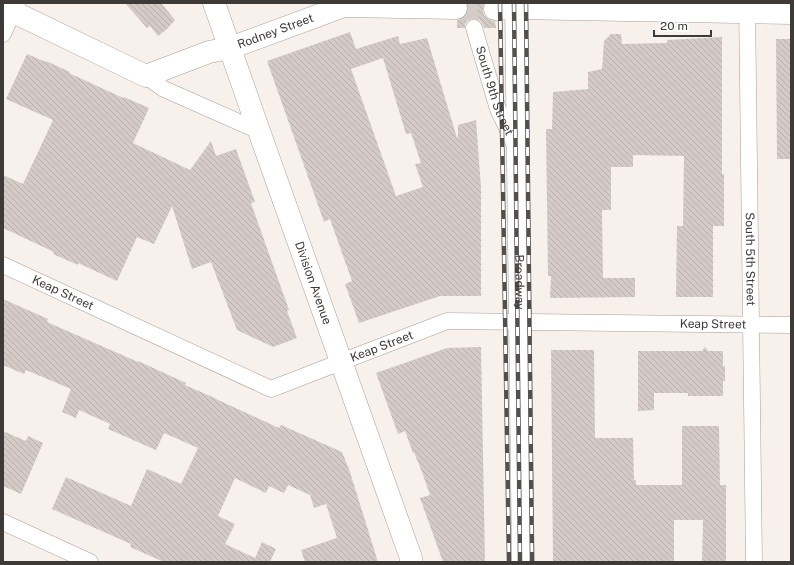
<svg xmlns="http://www.w3.org/2000/svg" width="794" height="565" viewBox="0 0 794 565" font-family="'Public Sans',sans-serif">
<style>
.building{fill:url(#building-back-hatch);fill-rule:evenodd}
.lines{fill:none;stroke-linecap:round;stroke-linejoin:round}
.street-tunnel{stroke:#d3ccc7;stroke-width:16;stroke-dasharray:16 8;stroke-linecap:butt}
.secondary-tunnel{stroke:#d3ccc7;stroke-width:22;stroke-dasharray:22 11;stroke-linecap:butt}
.street-casing{stroke:#a79f9a;stroke-width:17}
.secondary-casing{stroke:#a79f9a;stroke-width:23}
.primary-casing{stroke:#a79f9a;stroke-width:23}
.street{stroke:#fff;stroke-width:16}
.secondary{stroke:#fff;stroke-width:22}
.primary{stroke:#fff;stroke-width:22}
.rail-casing{stroke:#524f4c;stroke-width:4.5}
.rail{stroke:#fff;stroke-width:3;stroke-dasharray:9;stroke-linecap:butt}
.labels{text-anchor:middle;dominant-baseline:central;stroke-width:3;stroke-linejoin:round;paint-order:stroke}
.street-label{font-size:12px;fill:#3d3a38;stroke:#fff}
</style>
<defs>
<pattern id="building-back-hatch" width="6" height="6" patternUnits="userSpaceOnUse"><rect width="6" height="6" fill="#d4cbc6"/><path d="M-1 5l2 2M0 0l6 6M5-1l2 2" fill="none" stroke="#b7afab"/></pattern>
</defs>
<rect width="100%" height="100%" fill="#f8f0eb"/>
<g class="building">
<polygon points="125,3 161,3 175,20 167,29 158,36 150,26 147,28"/>
<polygon points="467,3 484,3 483,9 484,15 489,20 495,21 496,28 484,28 481,21 476,19 471,19 467,21 465,25 465,28 457,28 457,20 462,19 467,14 468,9"/>
<path d="M350,32L356,49L398,36L400,44L427,38L457,138H458V125L476,120L481,187V296H440L359,323L345,284L352,281L330,219L324,222L267,61ZM383,58L406,134L411,133L421,163L415,164L423,187L396,196L351,69Z"/>
<polygon points="611,34 621,34 622,44 667,43 667,40 722,37 722,174 724,174 724,226 713,226 713,297 676,297 677,226 683,226 684,156 633,155 633,167 611,167 611,210 602,210 603,278 635,278 635,297 550,298 551,276 548,276 546,129 552,129 553,92 588,89 588,72 602,69 604,41"/>
<polygon points="776,39 791,39 791,159 777,159"/>
<polygon points="27,54 46,62 46,61 70,72 69,73 123,98 124,97 149,108 133,143 190,170 211,141 216,156 236,149 255,202 251,203 289,310 287,311 297,338 273,347 237,330 211,262 192,269 172,206 154,244 137,237 117,281 78,263 78,265 53,254 54,252 3,228 3,175 23,184 53,120 6,99"/>
<polygon points="3,299 48,319 47,322 138,362 138,361 186,383 185,385 217,399 216,399 279,428 281,425 342,452 350,472 378,562 305,562 301,550 337,538 326,504 314,508 310,495 288,485 284,493 269,486 266,493 235,478 218,516 235,524 225,544 255,558 262,542 276,549 270,562 164,562 130,547 131,544 52,509 66,477 131,506 147,469 181,484 198,448 164,433 156,450 108,429 110,424 79,410 76,418 62,412 71,389 26,370 24,374 3,365"/>
<polygon points="481,347 485,562 443,562 420,498 430,495 422,472 414,452 413,453 405,431 398,434 376,373 447,348"/>
<polygon points="705,347 708,351 723,351 723,366 725,366 725,381 723,381 723,396 688,396 688,393 654,393 654,410 638,411 638,351 702,351"/>
<polygon points="551,350 594,350 595,438 633,438 634,480 636,480 636,485 682,485 682,426 719,426 720,485 726,485 726,562 702,562 703,520 674,520 674,562 553,562"/>
<polygon points="3,431 26,441 28,436 43,443 21,494 3,486"/>
</g>
<g class="lines">
<polyline class="street-tunnel" points="467,3 474,28"/>
<polyline class="secondary-tunnel" points="456,8 495,9"/>
<defs>
<g id="street">
<path id="s1" d="M747,3L754,562"/>
<path id="s2" d="M474,28L498,109L516,147"/>
<polyline points="3,34 17,3"/>
<polyline points="146,76 164,89 259,131"/>
<path id="s3" d="M3,265L271,389L447,321L791,325"/>
<polyline points="3,522 90,562"/>
</g>
<g id="secondary">
<path id="s4" d="M214,3L259,131L411,558V562"/>
<path id="s5" d="M3,7L146,76L209,52L230,48L344,6L456,8"/>
<polyline points="495,9 516,8 791,13"/>
</g>
<g id="primary">
<path id="s6" d="M516,3L523,562"/>
</g>
</defs>
<use href="#street" class="street-casing"/>
<use href="#secondary" class="secondary-casing"/>
<use href="#primary" class="primary-casing"/>
<use href="#street" class="street"/>
<use href="#secondary" class="secondary"/>
<use href="#primary" class="primary"/>
<defs>
<g id="rail">
<polyline points="500,3 509,562"/>
<polyline points="514,3 520,562"/>
<polyline points="526,3 532,562"/>
</g>
</defs>
<use href="#rail" class="rail-casing"/>
<use href="#rail" class="rail"/>
</g>
<g class="labels">
<g class="street-label">
<text stroke="none"><textPath href="#s5" startOffset="296">Rodney Street</textPath></text>
<text stroke="none"><textPath href="#s2" startOffset="66">South 9th Street</textPath></text>
<text stroke="none"><textPath href="#s1" startOffset="256">South 5th Street</textPath></text>
<text stroke="none"><textPath href="#s4" startOffset="297">Division Avenue</textPath></text>
<text stroke="none"><textPath href="#s6" startOffset="279">Broadway</textPath></text>
<text stroke="none"><textPath href="#s3" startOffset="66">Keap Street</textPath></text>
<text stroke="none"><textPath href="#s3" startOffset="750">Keap Street</textPath></text>
<text stroke="none"><textPath href="#s3" startOffset="414">Keap Street</textPath></text>
</g>
</g>
<rect width="794" height="565" fill="none" stroke="#3d3a38" stroke-width="8"/>
<path d="M654 30v6h57v-6" fill="none" stroke="#3d3a38" stroke-width="2"/>
<text x="660" y="30" font-size="12" fill="#3d3a38" stroke="#ffffff" stroke-width="3" paint-order="stroke">20 m</text>
</svg>
